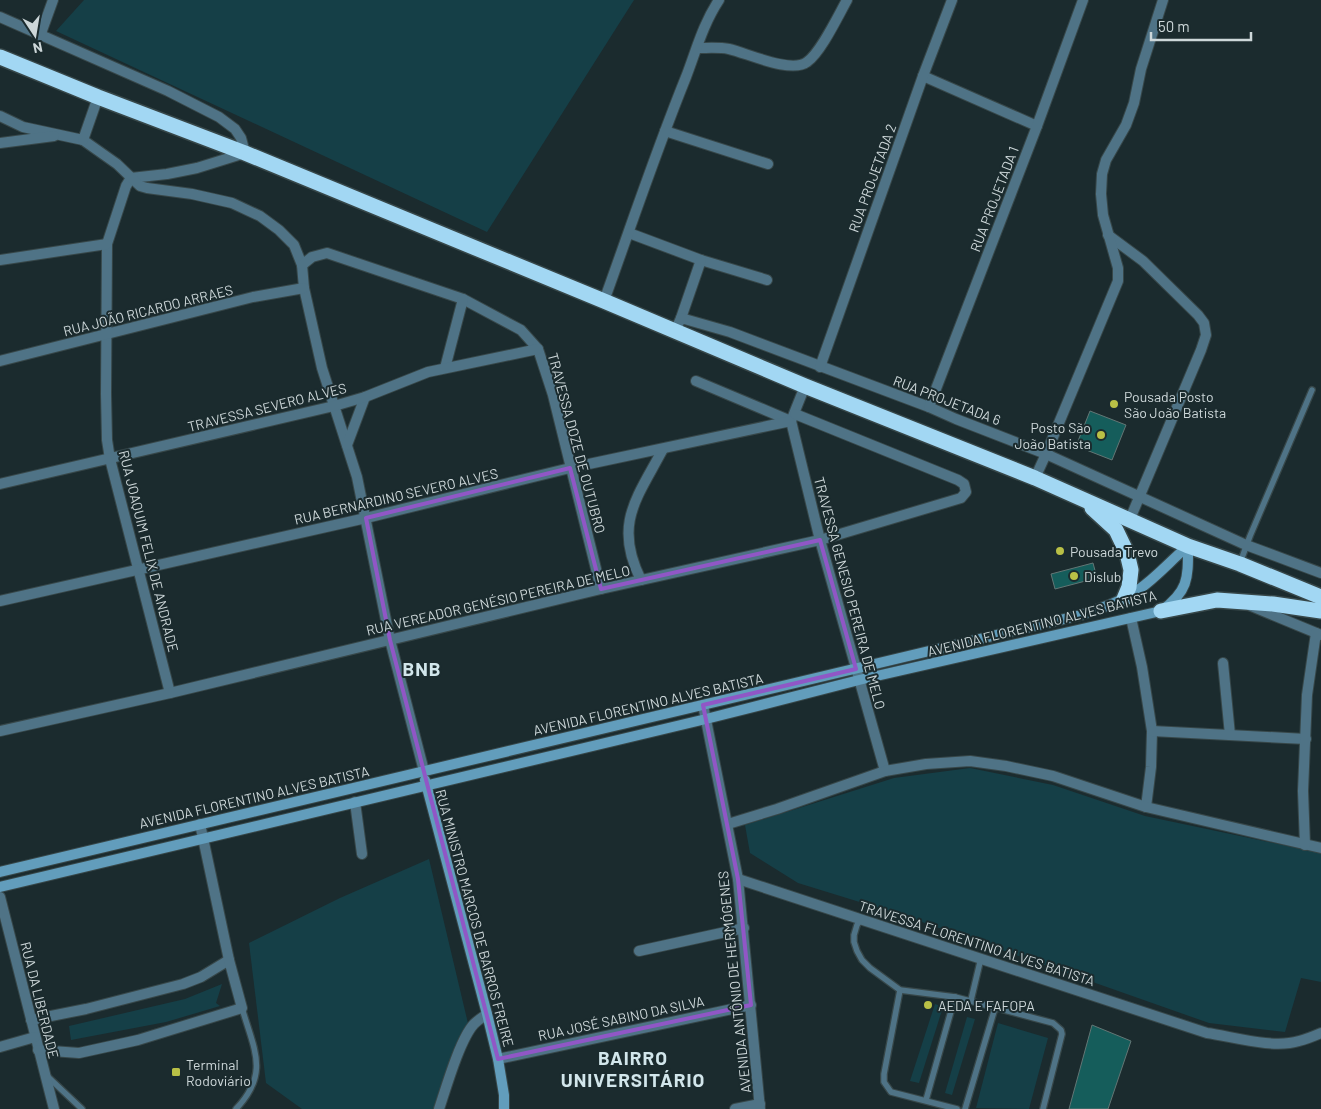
<svg xmlns="http://www.w3.org/2000/svg" width="1321" height="1109" viewBox="0 0 1321 1109" font-family="Barlow,sans-serif">
<style>
.green{fill:#153f47}
.building{fill:#155d5b;stroke:#637675}
.lines{fill:none;stroke-linecap:round;stroke-linejoin:round}
.lane-casing{stroke:#374749;stroke-width:8}
.street-casing{stroke:#374749;stroke-width:12}
.secondary-casing{stroke:#374749;stroke-width:12}
.highway-casing{stroke:#374749;stroke-width:18}
.lane{stroke:#4f7386;stroke-width:5.5}
.street{stroke:#4f7386;stroke-width:10}
.secondary{stroke:#629dbc;stroke-width:10}
.highway{stroke:#a2d7f3;stroke-width:15}
.marked{fill:none;stroke:#9057c6;stroke-width:4;stroke-linejoin:round}
.poi-dot{fill:#b9c046;stroke:#1b2b2e;stroke-width:2}
.labels{text-anchor:middle;dominant-baseline:central;stroke-width:4;stroke-linejoin:round;paint-order:stroke}
.street-label{font-size:14px;fill:#cdd7d9;stroke:#1b2b2e}
.poi-label{font-size:14px;fill:#cdd7d9;stroke:#1b2b2e;text-anchor:start}
.district-label{font-size:19px;font-weight:bold;letter-spacing:1px;fill:#d2e6eb;stroke:#1b2b2e}
</style>
<rect width="100%" height="100%" fill="#1b2b2e"/>
<g class="green">
<polygon points="84,0 634,0 487,232 56,31"/>
<polygon points="970,768 1053,785 1145,816 1321,853 1321,982 1301,978 1285,1032 1209,1023 905,916 798,883 750,853 745,825 894,778"/>
<polygon points="429,859 471,1036 437,1109 302,1109 266,1083 249,943 340,898"/>
<polygon points="222,984 216,1003 220,1006 166,1022 71,1040 69,1026 185,999"/>
<polygon points="935,1004 943,1007 919,1083 910,1081"/>
<polygon points="967,1017 975,1019 952,1095 945,1093"/>
<polygon points="998,1023 1048,1038 1029,1109 976,1108"/>
</g>
<g class="building">
<polygon points="1090,411 1126,425 1112,460 1076,446"/>
<polygon points="1093,563 1097,578 1055,589 1051,574"/>
<polygon points="1092,1025 1131,1041 1108,1109 1069,1109"/>
</g>
<g class="lines">
<defs>
<g id="lane">
<polyline points="1240,563 1250,536 1312,390"/>
<polyline points="861,919 857,925 854,935 854,942 857,951 862,960 870,968 900,990 955,997 1053,1023 1061,1030 1062,1034 1043,1109"/>
<polyline points="900,990 884,1074 884,1082 891,1092 957,1109"/>
<polyline points="971,1000 981,958"/>
<polyline points="47,1076 82,1109"/>
<polyline points="926,1100 955,997"/>
<path d="M236,1109C270,1073 254,1050 242,1008"/>
<polyline points="965,1109 995,1008"/>
</g>
<g id="street">
<polyline points="0,17 168,91 219,117 235,129 241,138 245,153 197,168 167,174 131,178 126,186 107,244 106,394 107,440 110,459 170,693"/>
<polyline points="40,36 53,0"/>
<path d="M698,48C708,48 719,47 729,49C747,53 791,74 807,62C821,52 838,16 847,0"/>
<polyline points="923,76 1037,126"/>
<polyline points="0,116 23,127 83,140 117,164 140,186 147,188 192,194 232,203 260,216 279,230 294,245 302,265 304,288 322,368 357,477 390,640 424,771"/>
<polyline points="665,131 768,164"/>
<polyline points="83,140 98,97"/>
<polyline points="0,143 54,136"/>
<polyline points="629,233 701,260 767,280"/>
<polyline points="1108,235 1143,261 1198,315 1204,323 1206,335 1201,350 1130,519"/>
<polyline points="0,260 107,244"/>
<polyline points="302,265 312,257 327,253 463,299 521,330 538,349 553,395 601,589"/>
<path d="M604,301C631,226 656,151 686,77C696,51 703,24 719,0"/>
<polyline points="681,318 701,260"/>
<polyline points="675,331 681,318 730,332 929,407 956,419 1046,454 1246,545 1321,573"/>
<polyline points="0,361 253,297 304,288"/>
<polyline points="820,367 923,76 952,0"/>
<polyline points="445,368 463,299"/>
<polyline points="696,381 791,421 820,540 885,771"/>
<polyline points="929,407 1037,126 1083,0"/>
<polyline points="347,445 365,397"/>
<polyline points="1035,478 1046,454 1118,281 1118,268 1103,215 1101,194 1102,174 1106,160 1126,125 1134,103 1141,69 1163,0"/>
<polyline points="0,484 334,406 365,397 428,372 538,349"/>
<path d="M641,580C613,524 637,498 663,449"/>
<polyline points="0,601 366,518 570,468 791,421 805,386"/>
<polyline points="1251,606 1321,635"/>
<polyline points="1131,618 1142,667 1152,731 1151,767 1146,807"/>
<polyline points="1223,663 1230,735"/>
<polyline points="703,705 738,879 760,1109"/>
<polyline points="0,731 170,693 601,589 820,540 961,498 966,492 964,484 958,480 795,414"/>
<polyline points="1152,731 1306,739"/>
<polyline points="355,802 362,854"/>
<polyline points="728,824 777,809 885,771 926,764 970,761 1006,766 1053,776 1146,807 1321,848"/>
<polyline points="1305,845 1303,791 1307,695 1316,633"/>
<path d="M738,879L1207,1033C1234,1037 1273,1049 1299,1041C1307,1039 1314,1036 1321,1033"/>
<polyline points="0,897 54,1109"/>
<polyline points="639,951 744,928"/>
<polyline points="31,1020 86,1009 183,984 201,977 229,960"/>
<polyline points="0,1047 35,1037"/>
<polyline points="38,1050 79,1053 138,1040 242,1008 229,960 200,824"/>
<polyline points="498,1059 751,1005"/>
<path d="M439,1109C446,1088 460,1039 474,1024C478,1020 483,1017 487,1014"/>
<polyline points="735,1109 760,1104"/>
</g>
<g id="secondary">
<polyline points="425,780 487,1014 498,1059 504,1095 504,1109"/>
<path d="M0,872L1081,615C1101,608 1121,602 1138,590C1157,577 1171,560 1188,546"/>
<path d="M0,887L706,719L859,680L1161,611C1189,591 1188,578 1188,546"/>
</g>
<g id="highway">
<polyline points="0,57 98,97 245,153 604,301 805,386 1035,478 1188,546 1240,564 1321,597"/>
<polyline points="1092,508 1116,530 1127,553 1131,570 1129,587 1124,599"/>
<polyline points="1161,611 1217,600 1273,604 1321,611"/>
</g>
</defs>
<use href="#lane" class="lane-casing"/>
<use href="#street" class="street-casing"/>
<use href="#secondary" class="secondary-casing"/>
<use href="#highway" class="highway-casing"/>
<use href="#lane" class="lane"/>
<use href="#street" class="street"/>
<use href="#secondary" class="secondary"/>
<use href="#highway" class="highway"/>
</g>
<path class="marked" d="M570,468L601,589L820,540L856,669L703,705L738,879L751,1005L498,1059L390,640L366,518Z"/>
<g class="poi-dot">
<circle cx="1114" cy="404" r="5"/>
<circle cx="1101" cy="435" r="5"/>
<circle cx="1060" cy="551" r="5"/>
<circle cx="1074" cy="576" r="5"/>
<circle cx="928" cy="1005" r="5"/>
<rect x="171" y="1067" width="10" height="10" rx="2.5"/>
</g>
<g class="labels">
<g class="street-label">
<text transform="translate(872 178) rotate(-70)">RUA PROJETADA 2</text>
<text transform="translate(994 199) rotate(-69)">RUA PROJETADA 1</text>
<text transform="translate(148 310) rotate(-14)">RUA JOÃO RICARDO ARRAES</text>
<text transform="translate(947 400) rotate(21)">RUA PROJETADA 6</text>
<text transform="translate(267 407) rotate(-14)">TRAVESSA SEVERO ALVES</text>
<text transform="translate(577 443) rotate(75)">TRAVESSA DOZE DE OUTUBRO</text>
<text transform="translate(396 496) rotate(-13)">RUA BERNARDINO SEVERO ALVES</text>
<text transform="translate(149 551) rotate(76)">RUA JOAQUIM FELIX DE ANDRADE</text>
<text transform="translate(850 593) rotate(75)">TRAVESSA GENESIO PEREIRA DE MELO</text>
<text transform="translate(498 600) rotate(-13)">RUA VEREADOR GENÉSIO PEREIRA DE MELO</text>
<text transform="translate(1042 623) rotate(-14)">AVENIDA FLORENTINO ALVES BATISTA</text>
<text transform="translate(648 704) rotate(-13)">AVENIDA FLORENTINO ALVES BATISTA</text>
<text transform="translate(254 797) rotate(-13)">AVENIDA FLORENTINO ALVES BATISTA</text>
<text transform="translate(475 918) rotate(75)">RUA MINISTRO MARCOS DE BARROS FREIRE</text>
<text transform="translate(977 943) rotate(18)">TRAVESSA FLORENTINO ALVES BATISTA</text>
<text transform="translate(734 982) rotate(-96)">AVENIDA ANTÔNIO DE HERMÓGENES</text>
<text transform="translate(40 1000) rotate(76)">RUA DA LIBERDADE</text>
<text transform="translate(621 1018) rotate(-12)">RUA JOSÉ SABINO DA SILVA</text>
</g>
<g class="poi-label">
<text x="1124" y="396">Pousada Posto<tspan x="1124" dy="16">São João Batista</tspan></text>
<text x="1091" y="427" text-anchor="end">Posto São<tspan x="1091" dy="16">João Batista</tspan></text>
<text x="1070" y="551">Pousada Trevo</text>
<text x="1084" y="576">Dislub</text>
<text x="938" y="1005">AEDA E FAFOPA</text>
<text x="186" y="1064">Terminal<tspan x="186" dy="16">Rodoviário</tspan></text>
</g>
<g class="district-label">
<text x="422" y="668">BNB</text>
<text x="633" y="1057">BAIRRO<tspan x="633" dy="22">UNIVERSITÁRIO</tspan></text>
</g>
</g>
<g transform="translate(35 35) rotate(168)" stroke="#1b2b2e" stroke-width="4" paint-order="stroke">
<path d="M0-4L9 19L0 12L-9 19Z" fill="#cdd7d9"/>
<text y="-8" font-size="14" font-weight="bold" text-anchor="middle" fill="#cdd7d9">N</text>
</g>
<path d="M1151 32v8h100v-8" fill="none" stroke="#cdd7d9" stroke-width="2.5"/>
<text x="1158" y="32" font-size="15" fill="#cdd7d9" stroke="#1b2b2e" stroke-width="4" paint-order="stroke">50 m</text>
</svg>
